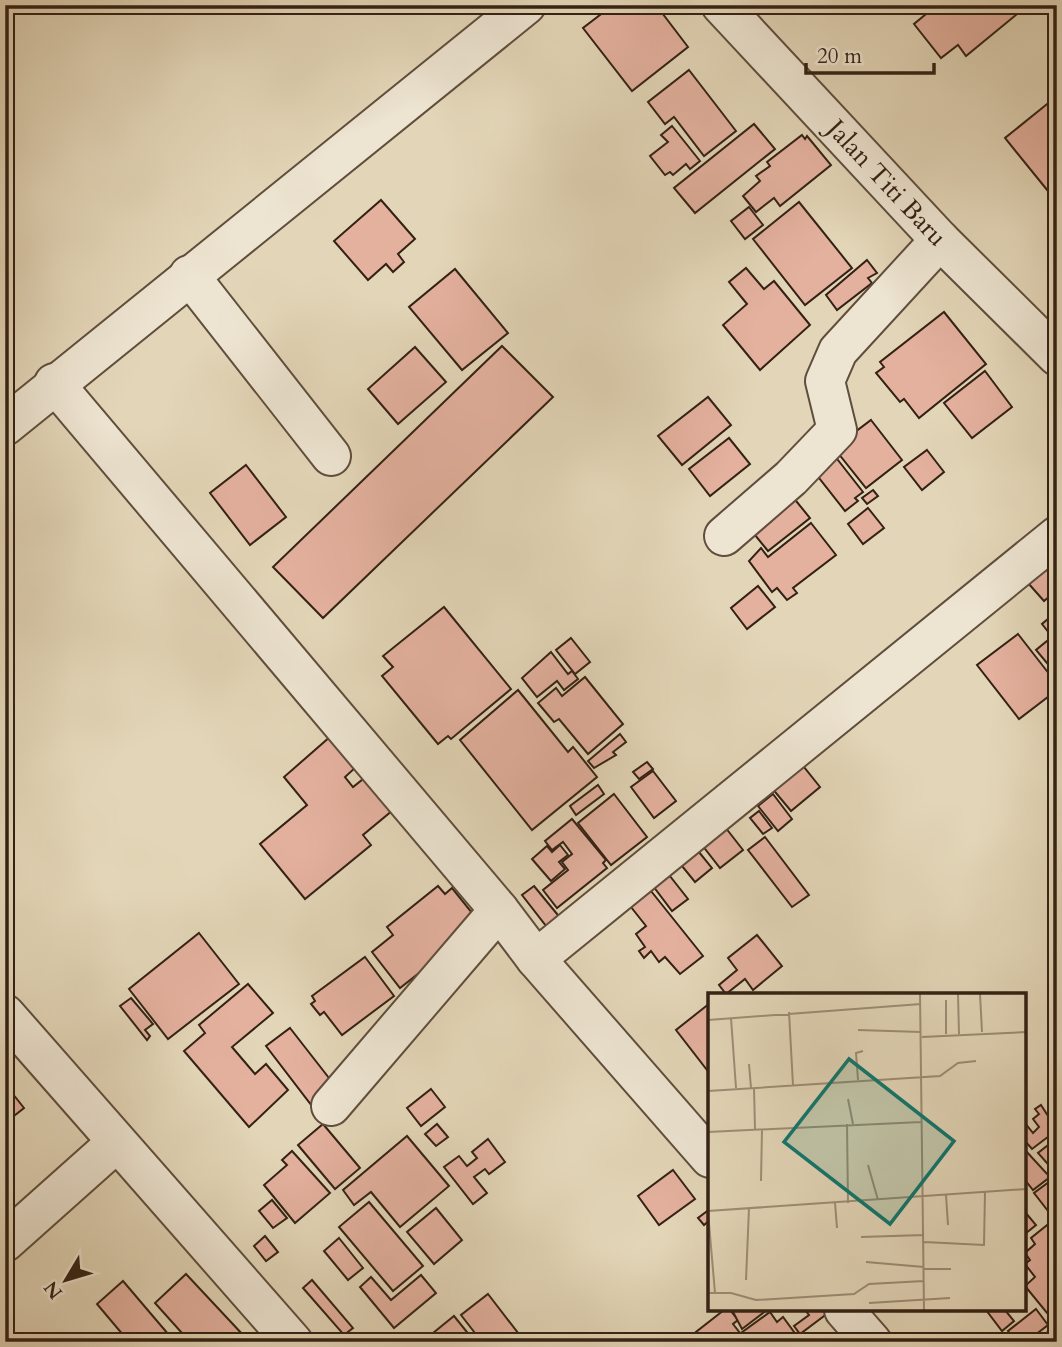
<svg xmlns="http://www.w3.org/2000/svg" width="1062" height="1347" viewBox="0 0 1062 1347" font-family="Cardo,serif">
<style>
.building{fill:#e4b19f;stroke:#332114;stroke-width:2}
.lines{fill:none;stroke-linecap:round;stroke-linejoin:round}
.minor-casing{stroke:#5f4e3d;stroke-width:42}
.minor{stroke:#ede4d1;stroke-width:38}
.labels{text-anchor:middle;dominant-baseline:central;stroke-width:5;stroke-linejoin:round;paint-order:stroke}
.street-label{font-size:26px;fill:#332114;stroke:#ede4d1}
.inset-road{fill:none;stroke:#9d8e76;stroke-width:2}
.view{fill:#0f766e;fill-opacity:0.15;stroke:#0f766e;stroke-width:3.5}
.inset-edge{fill:none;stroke:#332114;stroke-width:3.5}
</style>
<rect width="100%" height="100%" fill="#e3d6b8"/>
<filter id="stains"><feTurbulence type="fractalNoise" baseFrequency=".00286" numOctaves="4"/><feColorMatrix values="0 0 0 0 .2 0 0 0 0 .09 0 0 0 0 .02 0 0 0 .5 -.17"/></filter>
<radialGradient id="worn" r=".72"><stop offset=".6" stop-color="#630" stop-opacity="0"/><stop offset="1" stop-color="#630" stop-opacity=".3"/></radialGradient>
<g class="building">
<polygon points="613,5 656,5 688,47 632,91 583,28"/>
<polygon points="1028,5 966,56 958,45 941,58 914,24 937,5"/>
<polygon points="689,70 736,131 704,156 674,117 665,124 648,102"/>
<polygon points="1057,96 1057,192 1052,196 1005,138"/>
<polygon points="754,124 775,149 695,213 674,188"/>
<polygon points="672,126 700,161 690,169 686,164 673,175 670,172 665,175 650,156 668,142 661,135"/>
<polygon points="802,135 805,139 807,136 831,165 780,206 774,198 756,212 743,196 760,181 756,176 770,166 767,162"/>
<polygon points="381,200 415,239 398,254 404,262 393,272 386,264 368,280 334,241"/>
<polygon points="799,202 852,268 805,305 753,239"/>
<polygon points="749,207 763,225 745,239 731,221"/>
<polygon points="867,260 877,273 868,278 872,283 837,310 826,295"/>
<polygon points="746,268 764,289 774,281 810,325 760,370 723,325 747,304 729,282"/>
<polygon points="455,269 508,333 462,370 409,307"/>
<polygon points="944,312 986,364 919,418 904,399 900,402 876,373 884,367 880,362"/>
<polygon points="502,346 553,397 323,618 273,567"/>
<polygon points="415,347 446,382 398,424 368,389"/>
<polygon points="985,371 1012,407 972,438 944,403"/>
<polygon points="708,397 731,425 682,465 658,436"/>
<polygon points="871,420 902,460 866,488 834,448"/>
<polygon points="729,438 750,464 710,496 689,469"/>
<polygon points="927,450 944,472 922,490 904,467"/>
<polygon points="834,455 863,492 855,498 858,501 845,511 812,469"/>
<polygon points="246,465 286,517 250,545 210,493"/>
<polygon points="873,490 878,496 867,504 862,498"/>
<polygon points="792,496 810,518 768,551 750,529"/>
<polygon points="868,508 884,528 863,544 848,524"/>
<polygon points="811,523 836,555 793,588 797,593 787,600 777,588 772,592 749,561 761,548 768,557"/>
<polygon points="1045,568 1057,583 1057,590 1044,601 1028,583"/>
<polygon points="758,586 775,607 747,629 731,608"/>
<polygon points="444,607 511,689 451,739 448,736 438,744 382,676 393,667 383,656"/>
<polygon points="1055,613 1057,616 1057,643 1042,624"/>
<polygon points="1018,634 1057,684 1057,690 1019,719 977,665"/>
<polygon points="571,638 590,662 575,674 556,650"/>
<polygon points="1047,641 1057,654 1057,665 1052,669 1036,650"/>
<polygon points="551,652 568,674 572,671 578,679 564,690 557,681 537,697 522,678"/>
<polygon points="585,677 623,724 588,754 559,719 554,722 538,703 556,688 562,696"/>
<polygon points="518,690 568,752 573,747 597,777 532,830 460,740"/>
<polygon points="620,734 626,742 613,752 616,755 594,768 588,761"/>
<polygon points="331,736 356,767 345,777 353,787 372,772 399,805 363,835 371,845 305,899 260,844 307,805 284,777"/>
<polygon points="796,757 820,787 791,811 766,781"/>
<polygon points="647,762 653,769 639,779 633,772"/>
<polygon points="653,771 676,801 654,818 631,787"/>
<polygon points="598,785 604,794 576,815 570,806"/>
<polygon points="614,794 647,837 611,865 578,823"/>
<polygon points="773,794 792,819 778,831 758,806"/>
<polygon points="759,811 772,828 763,834 750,818"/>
<polygon points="718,818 743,850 720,868 695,836"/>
<polygon points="572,819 606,860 603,863 607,868 557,908 543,890 568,870 562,862 572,854 563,842 552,850 545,841"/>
<polygon points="765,837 809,895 792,907 748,850"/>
<polygon points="690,841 712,868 695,882 673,855"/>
<polygon points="560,845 568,855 559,862 565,869 551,881 532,859 547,846 552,852"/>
<polygon points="662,866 688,899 672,911 647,878"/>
<polygon points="438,886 445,894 452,888 481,924 400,988 372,952 393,935 387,927"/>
<polygon points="534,886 562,920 550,931 522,895"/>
<polygon points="647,886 703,956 680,974 665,957 659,962 651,951 644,958 639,951 645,947 636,934 646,926 627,902"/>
<polygon points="199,933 239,984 168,1039 129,989"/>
<polygon points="757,935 782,966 753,990 745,979 726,994 719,985 737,970 728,958"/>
<polygon points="365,957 394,996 342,1035 324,1012 320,1015 311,1004 315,1001 312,996"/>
<polygon points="248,984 273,1013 232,1047 255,1074 266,1064 288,1090 249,1127 184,1051 205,1033 199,1025"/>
<polygon points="131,998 153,1024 145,1030 150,1036 147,1040 120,1006"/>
<polygon points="710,1003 710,1067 707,1070 676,1030"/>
<polygon points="290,1028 336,1087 312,1106 266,1046"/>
<polygon points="5,1084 24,1108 5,1123"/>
<polygon points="431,1089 445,1107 421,1126 407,1108"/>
<polygon points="1041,1105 1057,1130 1032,1149 1025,1141 1025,1123 1033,1133 1039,1127 1033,1119 1039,1114 1035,1109"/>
<polygon points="323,1124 360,1168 335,1189 298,1145"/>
<polygon points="437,1124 448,1137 436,1146 425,1134"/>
<polygon points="407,1136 449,1186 400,1227 371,1192 354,1205 343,1190"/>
<polygon points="1057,1138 1057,1167 1053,1170 1038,1153"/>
<polygon points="488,1139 505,1162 489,1174 485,1169 474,1177 487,1193 473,1204 444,1167 459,1156 467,1166 477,1158 472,1152"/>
<polygon points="1025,1150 1050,1177 1033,1190 1025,1180"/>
<polygon points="292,1151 330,1193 295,1223 264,1185 287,1165 282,1160"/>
<polygon points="673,1170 695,1199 659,1225 638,1196"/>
<polygon points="1057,1176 1057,1205 1048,1211 1034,1193"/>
<polygon points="272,1200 287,1218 273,1228 259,1211"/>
<polygon points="369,1202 423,1266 393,1291 339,1227"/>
<polygon points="436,1208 462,1240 434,1264 407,1232"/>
<polygon points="710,1209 710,1220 704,1225 698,1218"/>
<polygon points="1025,1212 1036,1225 1025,1234"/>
<polygon points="1057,1217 1057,1306 1047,1313 1025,1286 1035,1277 1025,1264 1030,1260 1025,1253 1035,1244 1031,1238"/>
<polygon points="265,1236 278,1252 266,1261 254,1246"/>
<polygon points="339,1238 363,1268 348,1280 324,1251"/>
<polygon points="186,1274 244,1336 237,1342 190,1342 155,1303"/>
<polygon points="421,1275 436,1293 394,1328 360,1287 371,1277 391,1300"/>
<polygon points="312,1280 353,1328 344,1335 303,1288"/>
<polygon points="123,1281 174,1341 178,1337 182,1342 129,1342 97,1304"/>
<polygon points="488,1294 525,1342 482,1342 461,1315"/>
<polygon points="1036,1309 1048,1325 1026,1342 1016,1342 1008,1331"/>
<polygon points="724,1310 730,1310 738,1320 733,1324 747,1342 704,1342 696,1332"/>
<polygon points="732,1310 767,1310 742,1329"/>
<polygon points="805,1310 832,1310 800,1334 794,1326 809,1315"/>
<polygon points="986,1310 1005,1310 1014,1321 1002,1331"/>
<polygon points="770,1312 777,1322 783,1317 797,1336 789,1342 748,1342 741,1333"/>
<polygon points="454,1316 475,1342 422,1342"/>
<polygon points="1057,1324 1057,1342 1036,1342"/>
</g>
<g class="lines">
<defs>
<g id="minor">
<polyline points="721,5 940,240 1057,356"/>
<polyline points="189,275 331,456"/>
<polyline points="54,383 499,910 536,959 710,1158"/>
<polyline points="5,426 526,5"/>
<polyline points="724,536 791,478 837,430 825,381 838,351 940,240"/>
<polyline points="536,959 1057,536"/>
<polyline points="5,1014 293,1342"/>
<polyline points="331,1106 499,910"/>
<polyline points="5,1242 116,1143"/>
<polyline points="844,1310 872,1342"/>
</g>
</defs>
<use href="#minor" class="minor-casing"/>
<use href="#minor" class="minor"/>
</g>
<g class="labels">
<g class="street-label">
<text transform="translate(887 183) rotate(47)">Jalan Titi Baru</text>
</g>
</g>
<g transform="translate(708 993)">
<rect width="318" height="318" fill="#e3d6b8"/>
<path class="inset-road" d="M212,1L216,317M250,1L251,41M272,1L274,39M238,7V41M81,19L85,92M23,25L28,95M0,27L213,11M150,37L213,39M214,44L318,39M41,71L43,95M150,87L148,60L155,58M46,95L47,136M0,98L232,83L250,70L268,68M140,106L145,131M139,131L140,210M0,139L213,129M160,172L170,207M53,188L54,136M238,202L240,232M127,210L129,235M0,218L318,196M0,219L7,300M153,244L216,242M216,249L276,252L277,199M158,269L216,274M216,276H243M38,287L41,215M0,300H23L48,307L146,301L161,291L216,288M161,310L242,305"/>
<path class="view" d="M141,66L246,148L182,231L76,149Z"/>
<rect width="318" height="318" class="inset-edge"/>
</g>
<rect width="1062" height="1347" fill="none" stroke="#e3d6b8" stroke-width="28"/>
<rect x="7" y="7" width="1048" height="1333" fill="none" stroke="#332114" stroke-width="3.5"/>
<rect x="14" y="14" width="1034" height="1319" fill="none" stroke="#332114" stroke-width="2"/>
<g transform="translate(66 1280) rotate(232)" stroke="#ede4d1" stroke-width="5" paint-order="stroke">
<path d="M0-5L12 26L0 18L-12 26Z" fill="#332114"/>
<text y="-10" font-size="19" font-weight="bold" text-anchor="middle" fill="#332114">N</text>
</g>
<path d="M806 63v10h128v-10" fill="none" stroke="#332114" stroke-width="3.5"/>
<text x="817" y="63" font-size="21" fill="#332114" stroke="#ede4d1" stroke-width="5" paint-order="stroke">20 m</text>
<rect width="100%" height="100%" filter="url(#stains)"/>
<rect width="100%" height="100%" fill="url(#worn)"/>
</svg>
